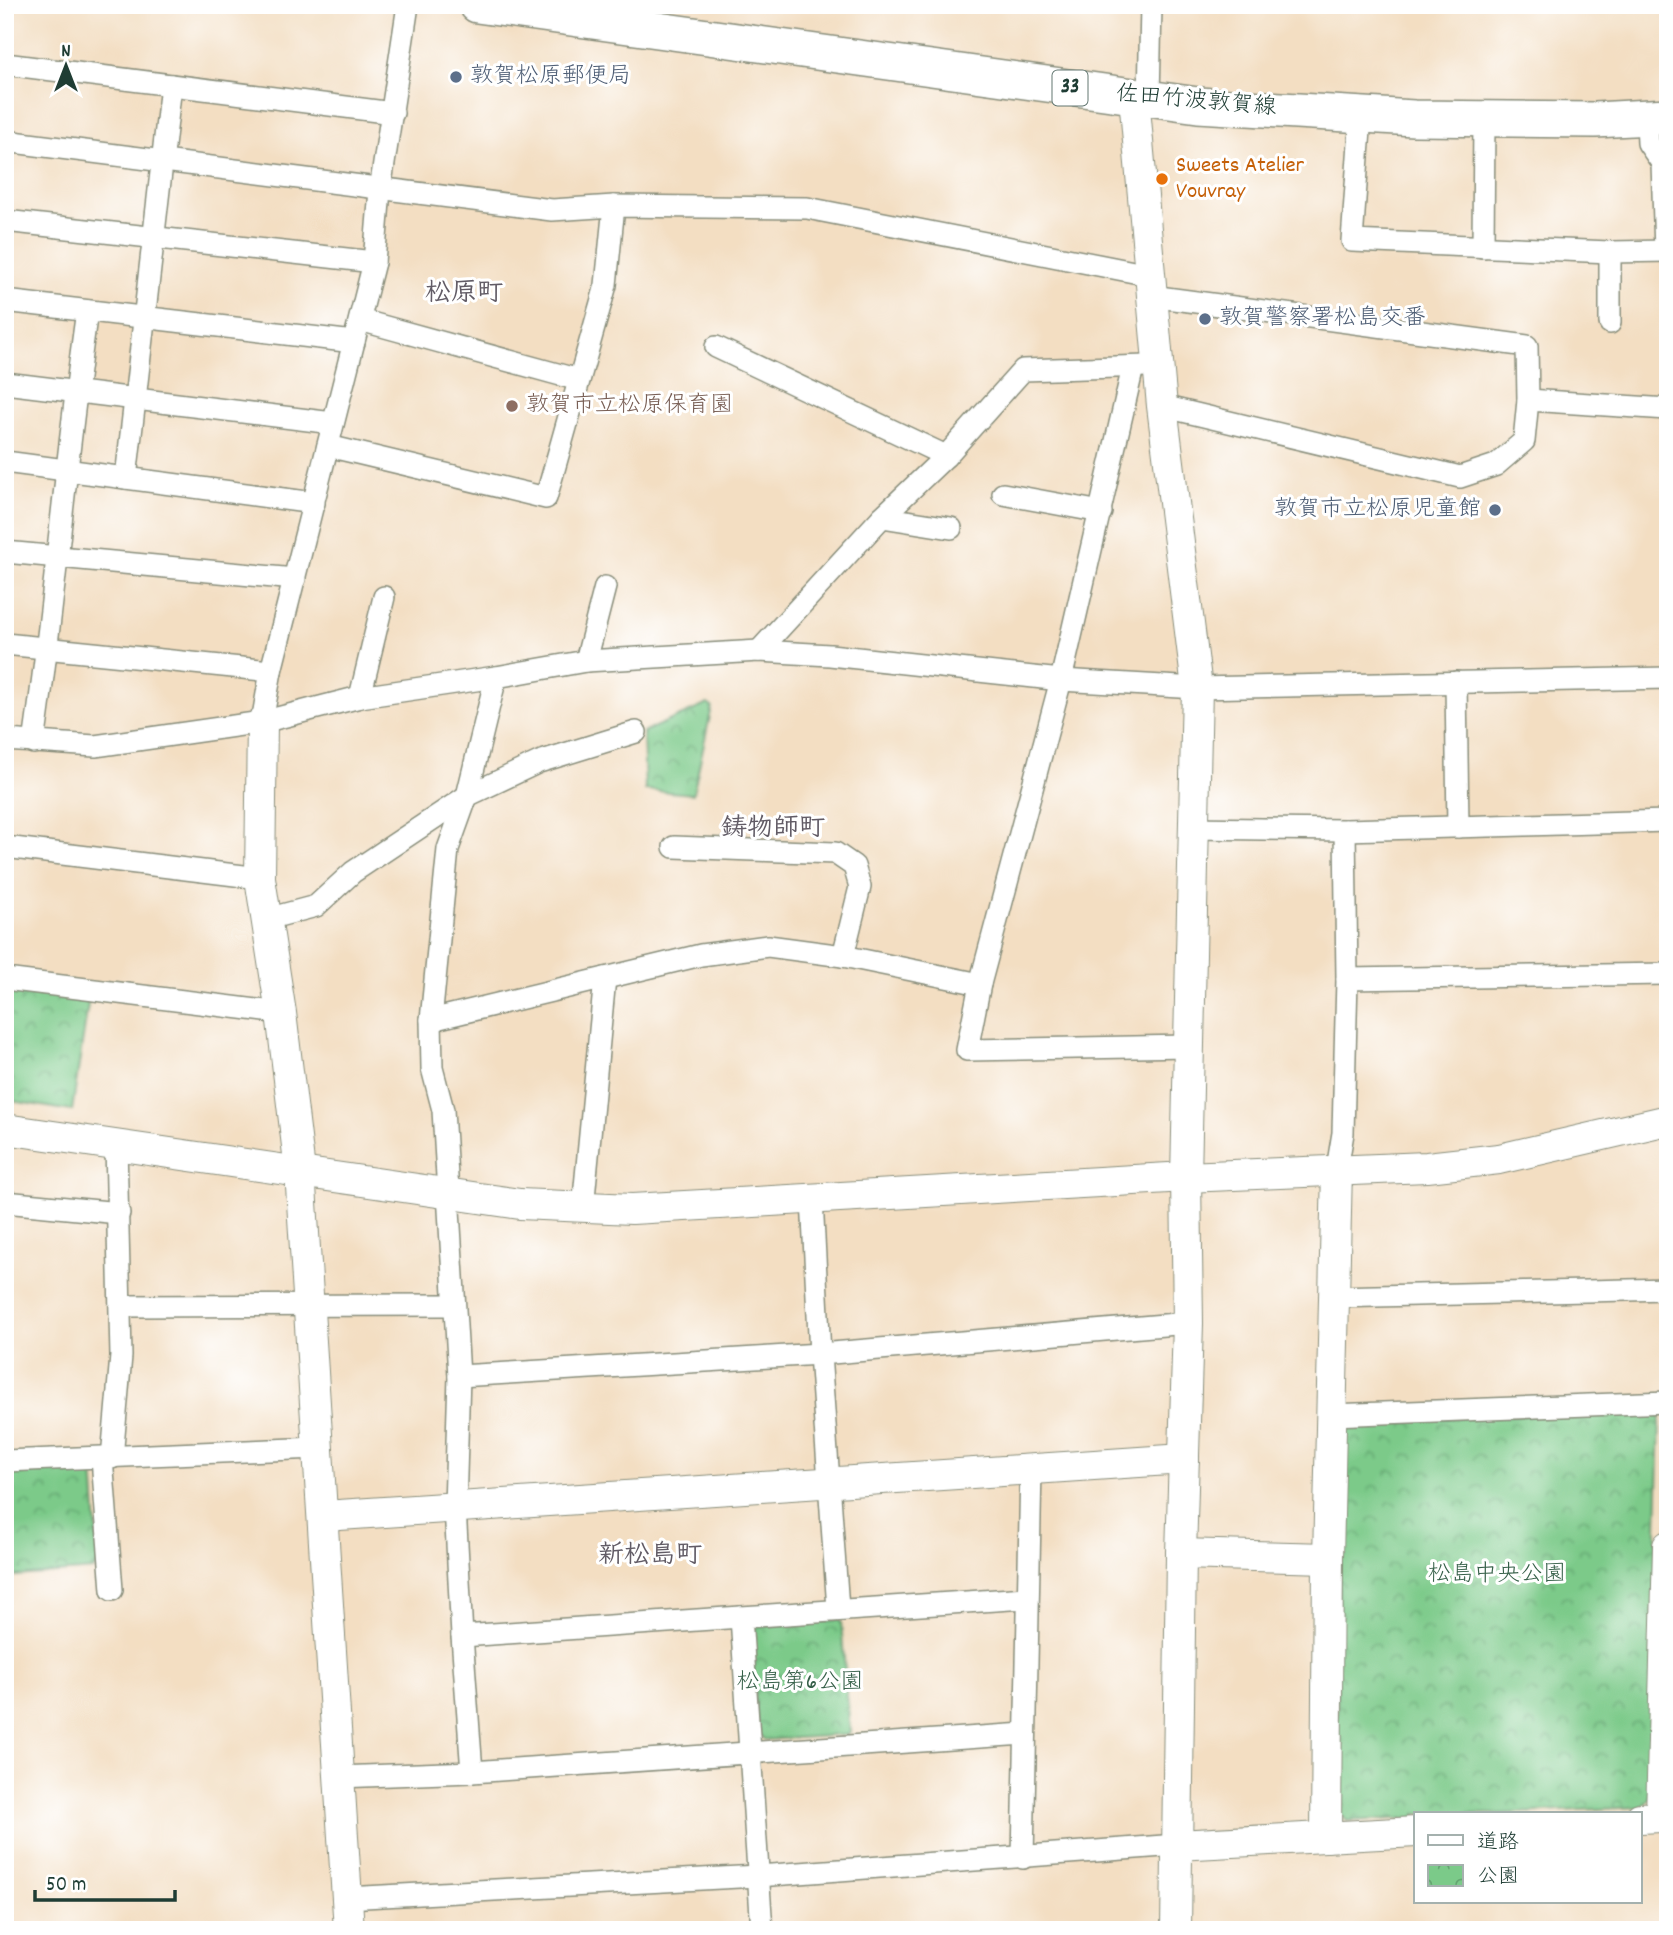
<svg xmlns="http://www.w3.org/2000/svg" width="1673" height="1935" viewBox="0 0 1673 1935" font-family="Dekko,'Klee One',sans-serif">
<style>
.park{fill:url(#park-crowns);stroke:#4d845e;stroke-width:2}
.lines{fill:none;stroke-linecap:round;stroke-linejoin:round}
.street-casing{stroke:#898e7b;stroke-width:24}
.secondary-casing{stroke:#898e7b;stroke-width:32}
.primary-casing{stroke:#898e7b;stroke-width:38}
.street{stroke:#fff;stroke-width:21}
.secondary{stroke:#fff;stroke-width:30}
.primary{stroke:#fff;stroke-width:35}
.service-dot{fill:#5c6f8a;stroke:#fff;stroke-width:2.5}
.food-dot{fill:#e8710a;stroke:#fff;stroke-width:2.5}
.education-dot{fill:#8d6e63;stroke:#fff;stroke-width:2.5}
.labels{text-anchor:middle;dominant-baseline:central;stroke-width:6;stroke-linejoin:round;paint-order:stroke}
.shield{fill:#fff;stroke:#627771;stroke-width:2}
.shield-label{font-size:21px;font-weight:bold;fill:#1f3d34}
.service-label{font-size:23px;fill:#4e5e75;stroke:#fff;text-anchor:start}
.street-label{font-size:23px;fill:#1f3d34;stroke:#fff}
.food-label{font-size:23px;fill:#c56008;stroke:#fff;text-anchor:start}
.education-label{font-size:23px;fill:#785e54;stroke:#fff;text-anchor:start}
.park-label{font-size:23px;fill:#366049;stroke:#fff}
.quarter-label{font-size:26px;font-weight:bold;fill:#625c66;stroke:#fff}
</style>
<defs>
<pattern id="park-crowns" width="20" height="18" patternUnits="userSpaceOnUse" patternTransform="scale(1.75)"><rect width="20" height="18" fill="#7bca89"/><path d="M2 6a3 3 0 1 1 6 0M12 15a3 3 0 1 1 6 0" fill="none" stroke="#64a571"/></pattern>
</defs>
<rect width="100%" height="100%" fill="#fff"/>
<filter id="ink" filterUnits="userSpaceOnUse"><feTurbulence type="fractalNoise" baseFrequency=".0143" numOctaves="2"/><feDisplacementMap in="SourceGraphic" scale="14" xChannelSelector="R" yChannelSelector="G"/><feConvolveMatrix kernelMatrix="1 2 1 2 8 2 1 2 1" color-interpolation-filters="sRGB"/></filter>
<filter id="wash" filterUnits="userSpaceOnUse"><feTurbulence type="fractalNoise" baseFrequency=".00686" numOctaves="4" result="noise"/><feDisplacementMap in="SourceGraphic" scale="28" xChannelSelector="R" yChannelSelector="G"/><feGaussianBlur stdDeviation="1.57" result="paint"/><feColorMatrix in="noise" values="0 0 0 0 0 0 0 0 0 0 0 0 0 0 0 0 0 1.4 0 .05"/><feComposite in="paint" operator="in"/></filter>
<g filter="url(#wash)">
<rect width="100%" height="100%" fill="#f3dec2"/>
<g class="park">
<polygon points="708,704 712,707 693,794 645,790 643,732"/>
<polygon points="5,986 89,998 72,1111 5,1100"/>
<polygon points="1652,1410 1660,1416 1650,1799 1641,1807 1498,1814 1416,1814 1416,1818 1347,1821 1336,1811 1340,1429 1350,1422"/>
<polygon points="5,1467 93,1468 99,1563 93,1570 5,1577"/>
<polygon points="839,1620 841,1622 850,1732 846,1735 765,1740 758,1734 750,1634 756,1626"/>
</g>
</g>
<g filter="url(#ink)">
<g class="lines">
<defs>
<g id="street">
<polyline points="5,64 393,113"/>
<polyline points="1149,99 1151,5"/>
<polyline points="1361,115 1352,241 1610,252 1668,251"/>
<polyline points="1647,118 1648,143 1662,163 1665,251"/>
<polyline points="5,141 552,210 614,206 807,208 1149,275"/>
<polyline points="5,221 374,262"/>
<polyline points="1483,247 1484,118"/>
<polyline points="1610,252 1610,323"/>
<polyline points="1151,296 1527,346 1528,400 1524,441 1496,465 1460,477 1162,406"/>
<polyline points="5,301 354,342"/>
<polyline points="360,320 579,380"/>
<polyline points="716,347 946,456"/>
<polyline points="1133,367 1061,680 980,984 967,1050 1189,1046"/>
<polyline points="5,383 333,423"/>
<polyline points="1528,400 1668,409"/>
<polyline points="328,446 546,498 606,285 614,206"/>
<polyline points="5,462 314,503"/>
<polyline points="126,478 171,85"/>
<polyline points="1003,494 1101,512"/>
<polyline points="882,517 951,528"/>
<polyline points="5,552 295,579"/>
<polyline points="5,644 271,671"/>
<polyline points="759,651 882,517 946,456 1023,370 1147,366"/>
<polyline points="586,661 605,587"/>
<polyline points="1456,682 1458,827"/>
<polyline points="360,697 384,597"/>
<polyline points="262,722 271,671 374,262 380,190 408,5"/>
<polyline points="5,740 95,746 262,722 360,697 496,677 586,661 759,651 830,655 1061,680 1197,688 1668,678"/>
<path d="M34,743C55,599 66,455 87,311"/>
<polyline points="1193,828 1345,830 1668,821"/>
<polyline points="5,847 260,878"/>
<polyline points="674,847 835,853 854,866 860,887 843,956"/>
<polyline points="267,919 316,906 353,872 467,796 539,762 636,732"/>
<polyline points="5,979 281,1013"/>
<polyline points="1347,979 1668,974"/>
<polyline points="431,1020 448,849 467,796 496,677"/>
<polyline points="1337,1169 1343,1133 1347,979 1345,830"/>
<polyline points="812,1199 820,1354 838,1609"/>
<polyline points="5,1202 119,1213"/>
<polyline points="583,1208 605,978"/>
<polyline points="1333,1297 1668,1289"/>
<polyline points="121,1306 453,1305"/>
<polyline points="459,1376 820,1354 1188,1323"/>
<polyline points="1331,1415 1668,1402"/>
<polyline points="102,1458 112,1590"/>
<polyline points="112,1458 121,1356 116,1145"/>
<polyline points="5,1461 318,1448"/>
<polyline points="462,1636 741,1617"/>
<polyline points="472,1772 462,1636 455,1507 459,1376 443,1110 432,1068 431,1020 701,955 768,946 843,956 980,984"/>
<polyline points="338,1777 472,1772 1024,1734"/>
<polyline points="1023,1858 1031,1468"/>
<polyline points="346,1898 758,1876 1177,1845"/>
<polyline points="762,1930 741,1617 1027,1598"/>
</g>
<g id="secondary">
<polyline points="1134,97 1162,406 1197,688 1186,1177 1188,1323 1181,1554 1176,1930"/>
<polyline points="262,722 260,878 281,1013 300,1171 349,1930"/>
<polyline points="5,1129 520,1204 632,1209 1186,1177 1427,1167 1499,1159 1668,1120"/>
<polyline points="324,1516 1184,1459"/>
<polyline points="1181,1554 1328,1558"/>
<polyline points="1640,1818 1661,1817 1668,1546"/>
<polyline points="1326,1837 1328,1558 1337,1169"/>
<polyline points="1177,1845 1416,1832"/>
</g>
<polyline id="primary" points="477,5 1198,105 1414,118 1595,120 1668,116"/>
</defs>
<use href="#street" class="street-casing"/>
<use href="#secondary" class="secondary-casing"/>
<use href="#primary" class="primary-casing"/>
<use href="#street" class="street"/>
<use href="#secondary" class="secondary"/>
<use href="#primary" class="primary"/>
</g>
</g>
<g class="service-dot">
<circle cx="456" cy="77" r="7"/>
<circle cx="1205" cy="319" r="7"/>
<circle cx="1495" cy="510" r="7"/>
</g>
<circle class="food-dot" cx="1162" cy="179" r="7"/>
<circle class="education-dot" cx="512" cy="406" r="7"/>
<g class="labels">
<rect class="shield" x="1052.5" y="70.5" width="35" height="35" rx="5"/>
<g class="shield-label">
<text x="1070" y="88">33</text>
</g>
<g class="service-label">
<text x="470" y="77">敦賀松原郵便局</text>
<text x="1219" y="319">敦賀警察署松島交番</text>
<text x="1481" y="510" text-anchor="end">敦賀市立松原児童館</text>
</g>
<g class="street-label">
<text transform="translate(1196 102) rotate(5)">佐田竹波敦賀線</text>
</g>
<g class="food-label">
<text x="1176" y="166">Sweets Atelier<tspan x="1176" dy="26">Vouvray</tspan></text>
</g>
<g class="education-label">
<text x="526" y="406">敦賀市立松原保育園</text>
</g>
<g class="park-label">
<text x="1497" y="1575">松島中央公園</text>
<text x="800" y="1683">松島第6公園</text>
</g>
<g class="quarter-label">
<text x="464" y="294">松原町</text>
<text x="773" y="829">鋳物師町</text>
<text x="650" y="1556">新松島町</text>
</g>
</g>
<rect width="1673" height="1935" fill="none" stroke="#fff" stroke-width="28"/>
<rect x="1414" y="1812" width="228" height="91" fill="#ffffff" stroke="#a5b1ae" stroke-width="2"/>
<rect x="1428" y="1835" width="35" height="10" fill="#ffffff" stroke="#a5b1ae" stroke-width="2"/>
<text x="1477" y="1848" font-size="21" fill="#1f3d34">道路</text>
<rect x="1428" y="1865" width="35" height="21" fill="url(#park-crowns)" stroke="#a5b1ae" stroke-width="2"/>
<text x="1477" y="1882" font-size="21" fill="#1f3d34">公園</text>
<g transform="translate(66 66)" stroke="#ffffff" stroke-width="5" paint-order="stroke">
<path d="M0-5L12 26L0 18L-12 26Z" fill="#1f3d34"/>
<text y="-10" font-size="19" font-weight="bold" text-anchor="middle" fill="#1f3d34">N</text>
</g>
<path d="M35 1890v10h140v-10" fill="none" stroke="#1f3d34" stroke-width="3.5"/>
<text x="46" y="1890" font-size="21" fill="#1f3d34" stroke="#ffffff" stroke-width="5" paint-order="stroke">50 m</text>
</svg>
